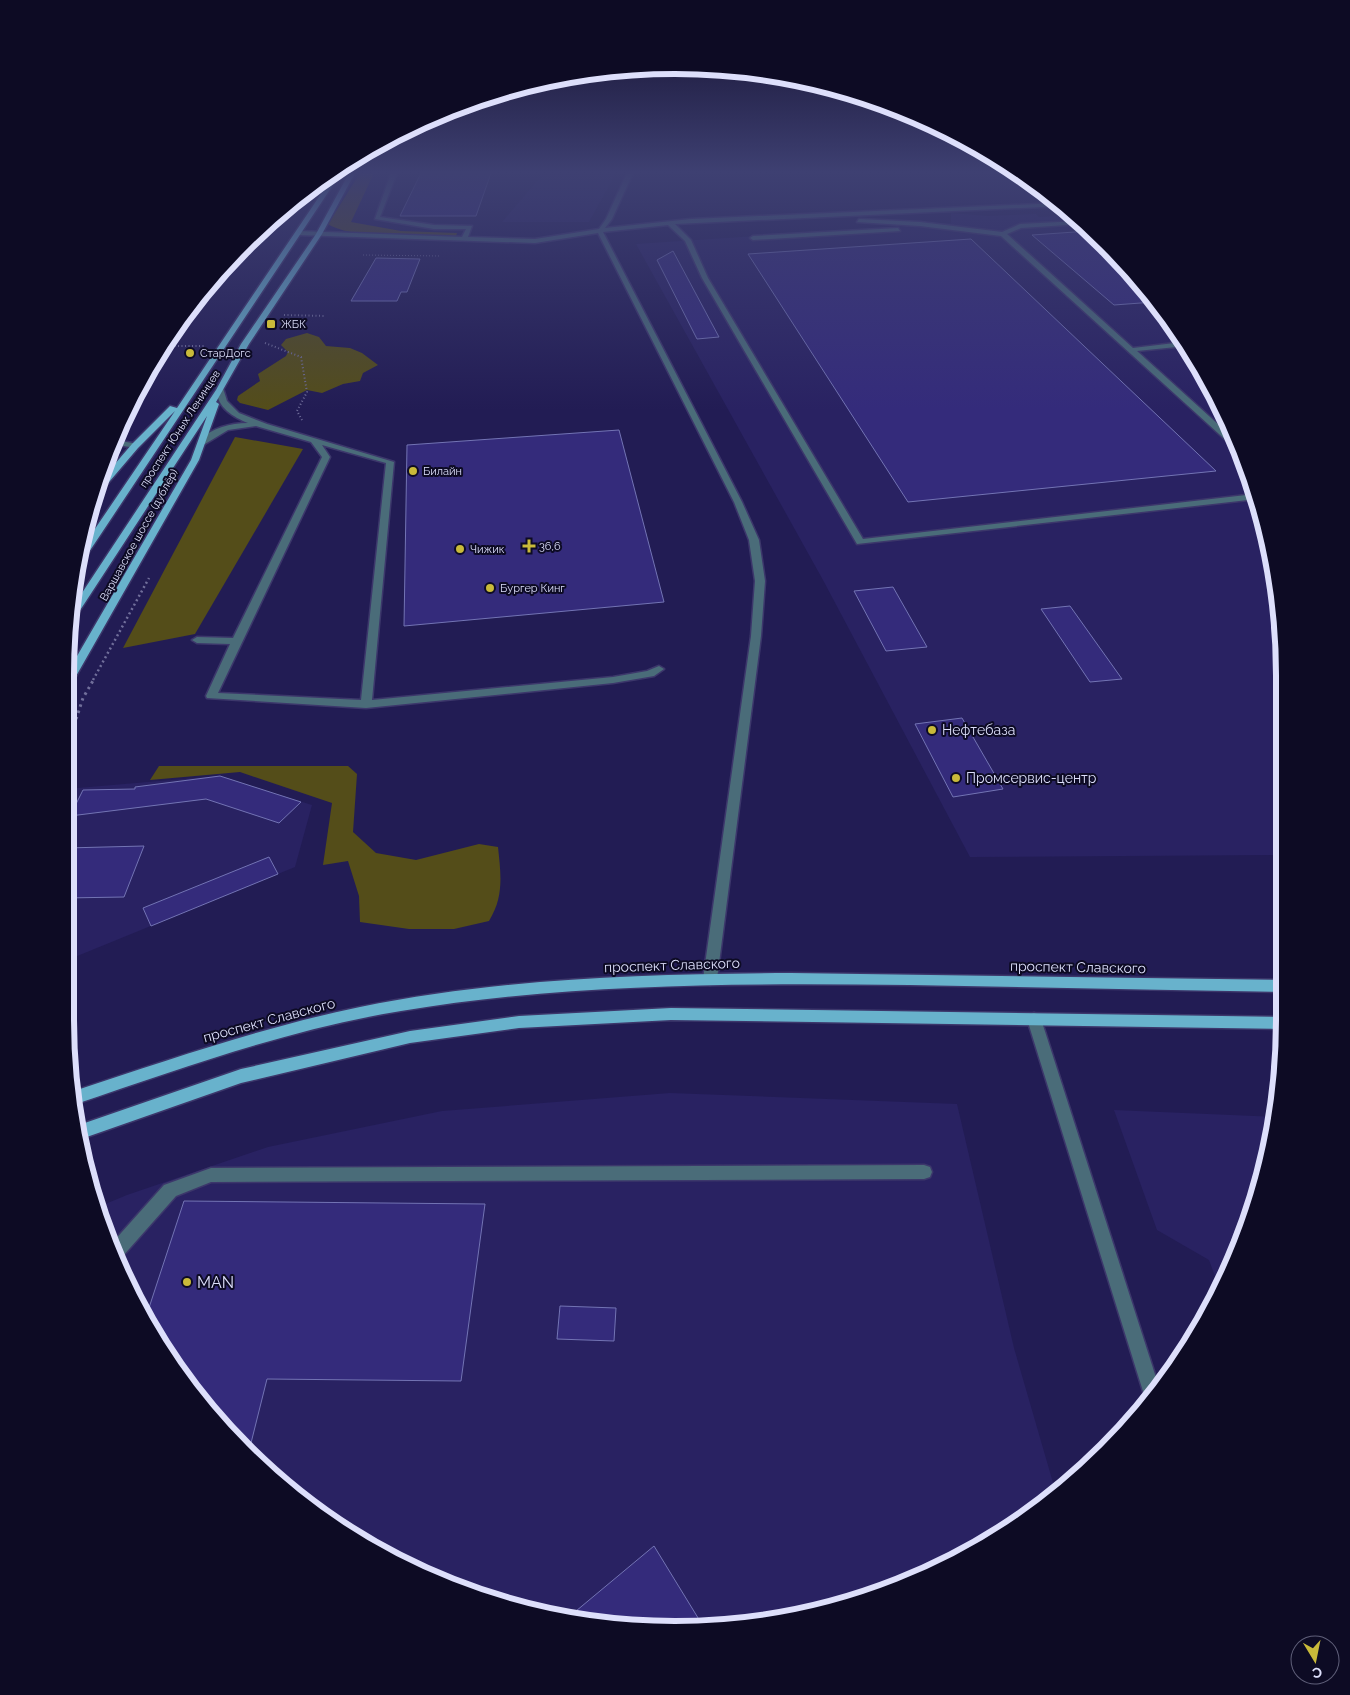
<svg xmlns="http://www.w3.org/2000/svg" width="1350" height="1695" viewBox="0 0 1350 1695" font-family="Raleway,sans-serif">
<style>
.built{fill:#292262}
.green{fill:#544d19}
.building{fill:#342b7b;stroke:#7374b4}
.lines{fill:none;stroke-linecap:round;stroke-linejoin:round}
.minor-casing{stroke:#3c376b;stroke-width:3}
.major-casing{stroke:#3c376b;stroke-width:3}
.path-far3{stroke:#716f9b;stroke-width:1;stroke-dasharray:1 2;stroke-linecap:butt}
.path-far2{stroke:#716f9b;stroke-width:2;stroke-dasharray:1 2.5;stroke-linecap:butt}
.path-far1{stroke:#716f9b;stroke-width:2.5;stroke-dasharray:2 3;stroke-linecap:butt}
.path{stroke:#716f9b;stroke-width:3;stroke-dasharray:2.5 4;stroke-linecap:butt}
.minor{fill:#4a6c79;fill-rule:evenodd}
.major{fill:#68b2cc;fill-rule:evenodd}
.poi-dot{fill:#c9ba3a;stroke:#0d0b24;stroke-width:2}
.labels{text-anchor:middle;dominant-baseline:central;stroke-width:4;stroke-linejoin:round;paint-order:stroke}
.far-poi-label{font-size:11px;fill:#dddffb;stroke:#0d0b24;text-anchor:start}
.far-street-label{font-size:11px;fill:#dddffb;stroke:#0d0b24}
.poi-label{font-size:14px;fill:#dddffb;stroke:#0d0b24;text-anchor:start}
.street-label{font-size:14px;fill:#dddffb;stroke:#0d0b24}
.near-poi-label{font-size:16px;fill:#dddffb;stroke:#0d0b24;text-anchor:start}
.rim{fill:none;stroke:#dddffb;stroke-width:6}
</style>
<rect width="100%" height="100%" fill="#221c54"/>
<g class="built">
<polygon points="544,173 616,173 589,222 502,222"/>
<polygon points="951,213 988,216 1036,214 1039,217 1072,215 1134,273 1203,370 1264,517 1284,635 1284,855 970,857 823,580 636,244 951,223"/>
<polygon points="218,776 312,805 295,867 65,961 66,789"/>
<polygon points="670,1093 957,1104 1014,1348 1056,1493 980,1548 833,1609 675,1630 517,1609 370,1548 243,1451 147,1325 98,1207 127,1195 268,1147 442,1111"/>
<polygon points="1114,1110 1276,1117 1273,1139 1238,1254 1219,1287 1209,1260 1157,1230"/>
</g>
<g class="green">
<path d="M360,173H374L351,222L401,231L457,233L456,236C425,236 352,240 328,224Z"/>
<polygon points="307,333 319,337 326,346 350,348 362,353 378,365 363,373 360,381 343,384 322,393 307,390 268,410 240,403 237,400 238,396 260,381 258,374 286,356 288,352 281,345 286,339"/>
<polygon points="235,437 303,449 195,634 123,648"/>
<path d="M159,766H348L357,774L353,832L376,853L416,860L479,844L498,847C501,875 504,897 489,921L454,929H409L360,922L359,896L348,861L323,865L332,803L240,772L150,780Z"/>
</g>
<g class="building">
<polygon points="421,173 491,173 476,216 400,216"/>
<polygon points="1089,231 1134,273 1154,302 1114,305 1032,235"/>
<polygon points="971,239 1216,471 908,502 748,254"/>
<polygon points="673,251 719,337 697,339 657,260"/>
<polygon points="376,258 420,259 407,292 401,292 397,301 351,301"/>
<polygon points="619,430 664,602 404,626 407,445"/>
<polygon points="893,587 927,647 886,651 854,591"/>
<polygon points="1070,606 1122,679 1090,682 1041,609"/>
<polygon points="962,718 1003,789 953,797 915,724"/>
<polygon points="220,776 301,802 279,823 206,799 70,816 83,790 135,789 135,787"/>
<polygon points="144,846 124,897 65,898 66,848"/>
<polygon points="269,857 278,874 151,926 143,908"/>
<polygon points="184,1201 485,1204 461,1381 267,1379 248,1455 145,1320"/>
<polygon points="560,1306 616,1308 614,1341 557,1339"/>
<polygon points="654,1546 703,1626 675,1630 570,1616"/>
</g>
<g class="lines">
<defs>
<g id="minor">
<polygon points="391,173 397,173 380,217 434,225 472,226 468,237 535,239 599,229 606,219 627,173 633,173 612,219 605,228 691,219 1060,203 1063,206 675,224 691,240 708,278 863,539 1255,494 1257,499 857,544 702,278 685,241 668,225 603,232 742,502 759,540 765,581 761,636 717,979 715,983 710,985 705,983 703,979 751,636 755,581 749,540 734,502 598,233 535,243 298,235 295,233 298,231 462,237 466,229 434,229 375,219"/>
<polygon points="312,186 331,188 328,190 308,188"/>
<polygon points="859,219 920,222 1002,232 1020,224 1079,221 1082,224 1021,228 1007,234 1133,348 1183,342 1186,346 1137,351 1230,435 1234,444 1230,444 1001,236 920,226 857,222"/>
<polygon points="898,228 900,231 753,240 750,238 753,236"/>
<path d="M217,388H223L227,401L239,413L267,424L394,462L372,700L613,677L647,671L659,666L664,669L654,676L613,683L366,708L207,698L206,696L230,644L197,643L192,640L197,637L233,638L322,457L311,442L256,426L228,430L205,444H199V440C213,428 230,423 248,423C233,417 215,406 217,388ZM322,445L386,463L361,700L218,693L330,457Z"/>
<polygon points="115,440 138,444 139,446 135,448 113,444"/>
<polygon points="1034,1013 1039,1015 1041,1019 1160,1390 1147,1404 1027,1019 1029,1015"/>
<polygon points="924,1165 930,1167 932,1172 930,1177 924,1179 211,1182 176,1196 122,1257 119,1258 113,1242 164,1185 211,1168"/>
</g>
<g id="major">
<polygon points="335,173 341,173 87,555 82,558 84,545 175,411 138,448 98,495 95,496 96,486 132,444 170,406 177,408"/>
<polygon points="349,173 355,173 322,234 249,344 216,402 219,404 199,460 71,685 66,688 66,675 191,460 207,416 75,618 70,621 72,608 216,390 241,344 316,234"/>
<path d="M791,973L1285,980V992C1160,990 1035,987 910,985C740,983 569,983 401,1011C290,1029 182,1068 76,1104L74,1091C168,1060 263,1027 360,1007C501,978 647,974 791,973Z"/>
<polygon points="671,1008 1285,1017 1284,1029 671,1020 519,1028 410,1043 241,1083 81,1139 79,1125 241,1069 410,1031 519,1016"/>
</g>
</defs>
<use href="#minor" class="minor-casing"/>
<use href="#major" class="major-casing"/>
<polyline class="path-far3" points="363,255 441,256"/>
<g class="path-far2">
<polyline points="284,315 326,316"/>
<polyline points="265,343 301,357 307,392 297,411 302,420"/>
<polyline points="164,346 204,346"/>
</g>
<polyline class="path-far1" points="93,680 149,578"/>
<polyline class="path" points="66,750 83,698 94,679"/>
<use href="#minor" class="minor"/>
<use href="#major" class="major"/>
</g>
<linearGradient id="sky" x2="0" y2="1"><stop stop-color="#130f2e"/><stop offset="0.42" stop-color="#3e4072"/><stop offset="1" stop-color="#3e4072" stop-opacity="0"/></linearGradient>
<rect width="1350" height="410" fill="url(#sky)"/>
<g class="poi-dot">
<rect x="266" y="319" width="10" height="10" rx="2.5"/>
<circle cx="190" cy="353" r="5"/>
<circle cx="413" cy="471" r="5"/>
<path d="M526.5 538.5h5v5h5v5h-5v5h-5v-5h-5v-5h5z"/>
<circle cx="460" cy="549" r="5"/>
<circle cx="490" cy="588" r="5"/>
<circle cx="932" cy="730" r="5"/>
<circle cx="956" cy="778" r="5"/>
<circle cx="187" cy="1282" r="5"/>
</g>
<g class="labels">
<g class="far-poi-label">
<text x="281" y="324">ЖБК</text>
<text x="200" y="353">СтарДогс</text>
<text x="423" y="471">Билайн</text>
<text x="539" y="546">36,6</text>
<text x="470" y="549">Чижик</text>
<text x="500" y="588">Бургер Кинг</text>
</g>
<g class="far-street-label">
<text transform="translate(180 429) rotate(-57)">проспект Юных Ленинцев</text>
<text transform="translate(139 535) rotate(-61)">Варшавское шоссе (дублёр)</text>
</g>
<g class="poi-label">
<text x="942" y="730">Нефтебаза</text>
<text x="966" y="778">Промсервис-центр</text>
</g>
<g class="street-label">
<text transform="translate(672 965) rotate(-2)">проспект Славского</text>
<text transform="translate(1078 967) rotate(1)">проспект Славского</text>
<text transform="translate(269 1020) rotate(-15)">проспект Славского</text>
</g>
<g class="near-poi-label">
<text x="197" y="1282">MAN</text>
</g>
</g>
<path d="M0 0H1350V1695H0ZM675 74H675A601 601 0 0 1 1276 675V1020A601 601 0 0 1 675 1621H675A601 601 0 0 1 74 1020V675A601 601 0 0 1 675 74Z" fill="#0d0b24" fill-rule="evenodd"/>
<path class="rim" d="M675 74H675A601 601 0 0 1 1276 675V1020A601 601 0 0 1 675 1621H675A601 601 0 0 1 74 1020V675A601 601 0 0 1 675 74Z"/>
<g transform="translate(1315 1660) rotate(170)"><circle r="24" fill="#0d0b24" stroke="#60607a"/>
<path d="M0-4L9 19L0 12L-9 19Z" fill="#c9ba3a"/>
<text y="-8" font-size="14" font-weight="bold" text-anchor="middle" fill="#dddffb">С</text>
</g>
</svg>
